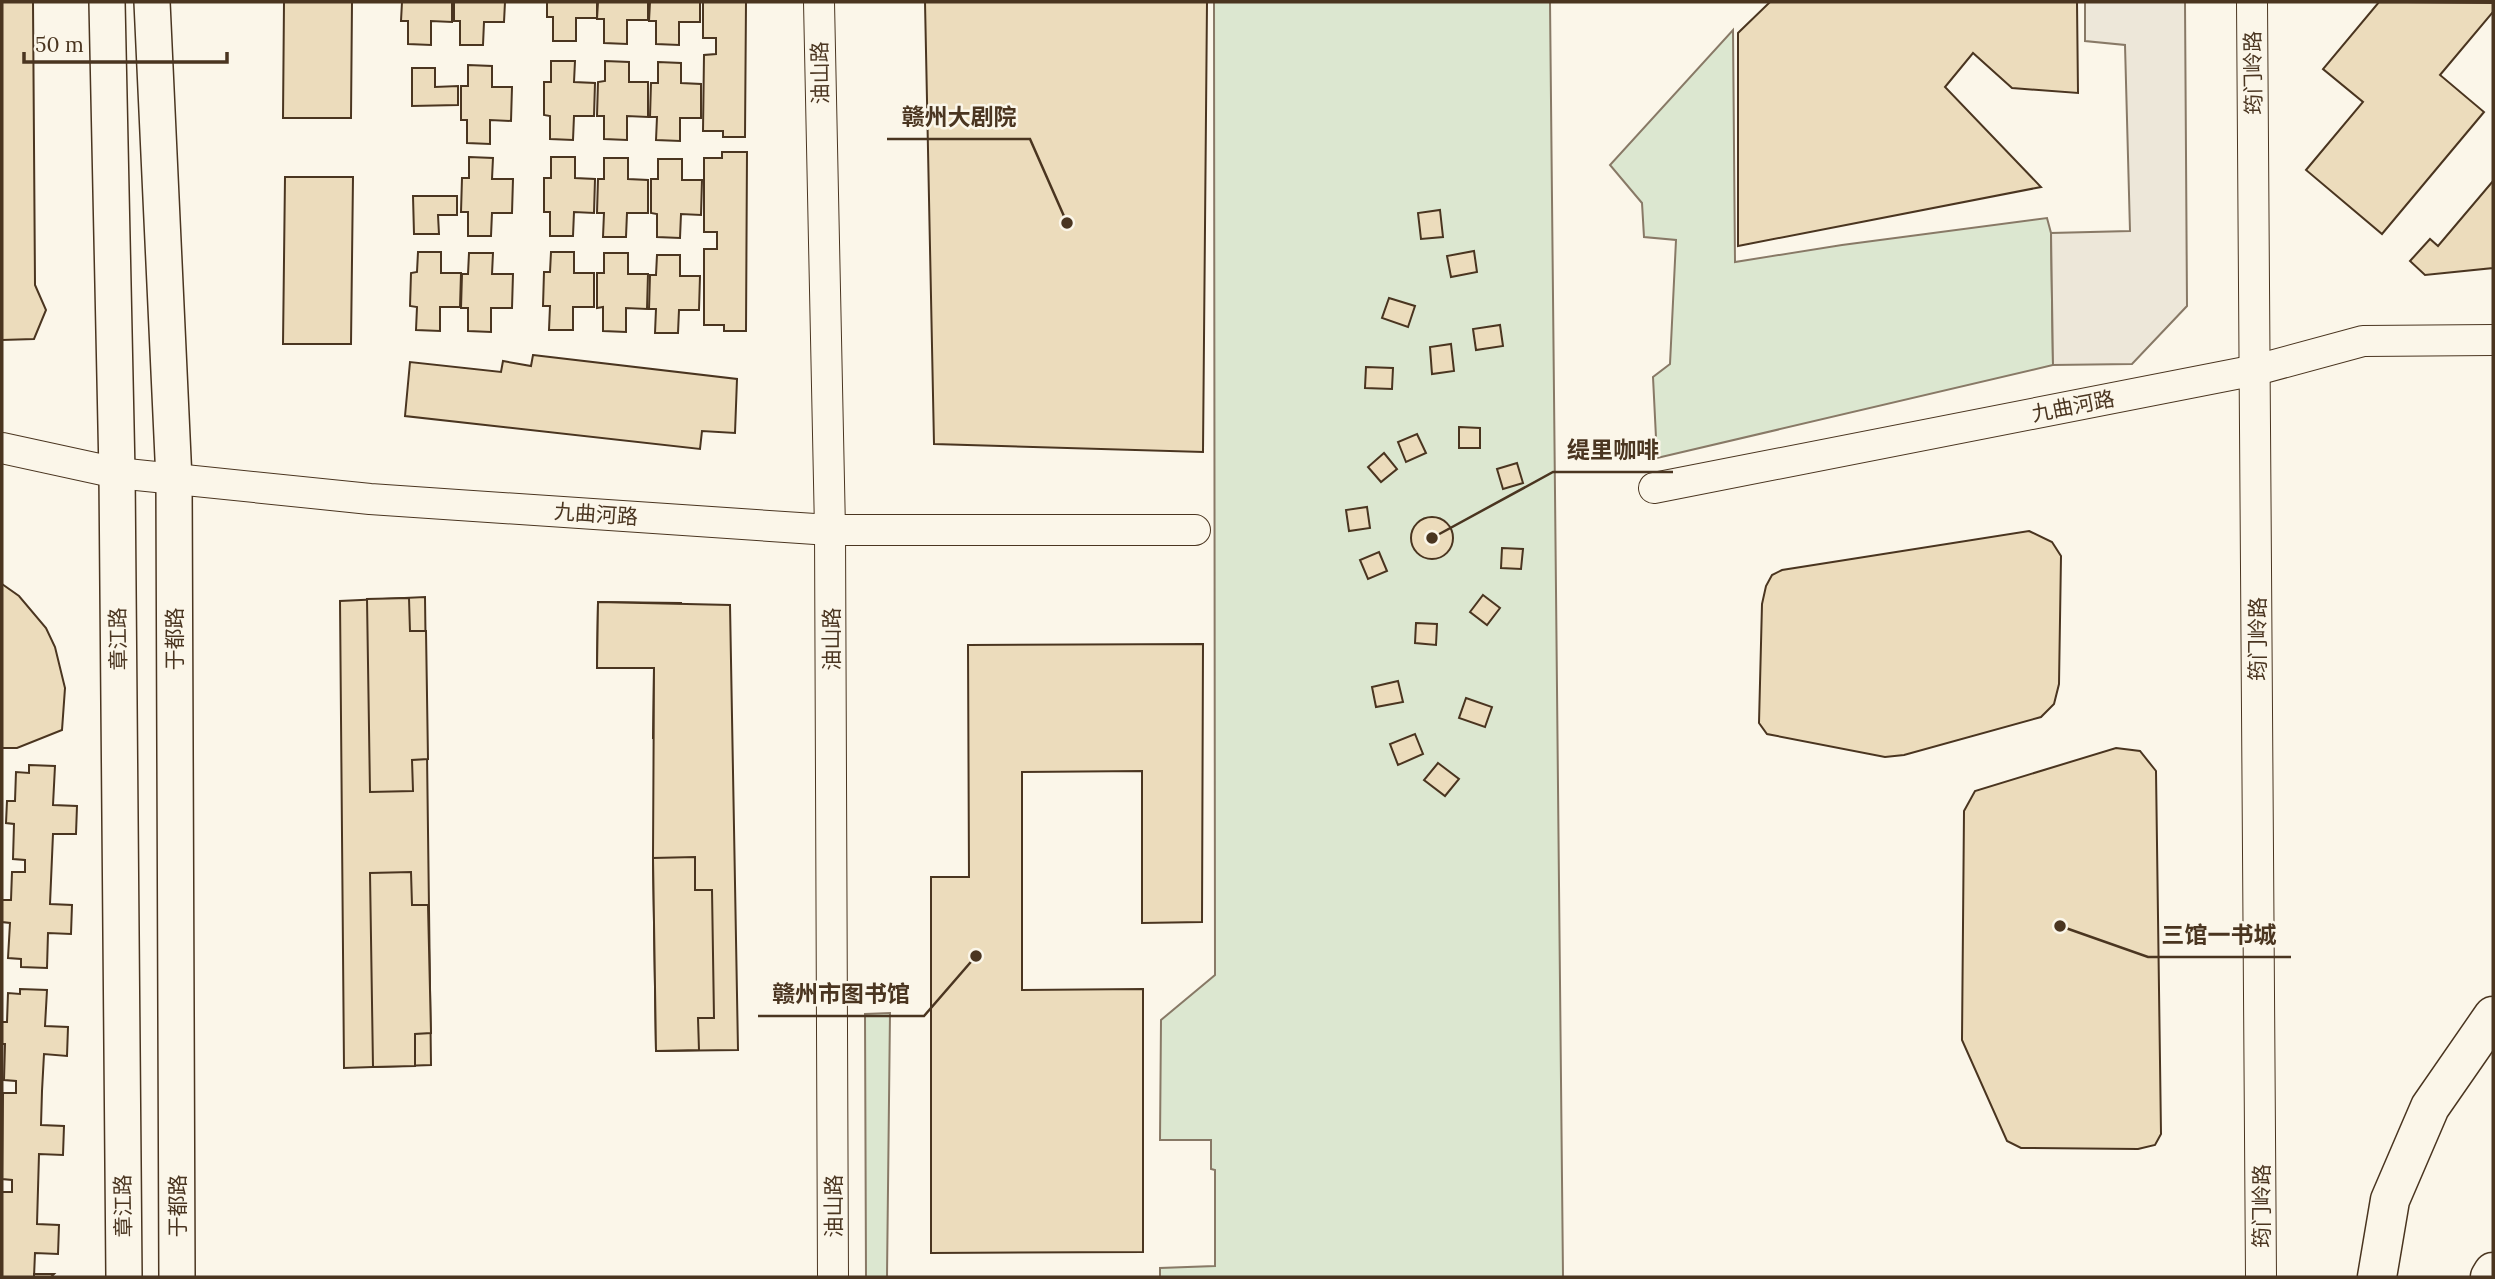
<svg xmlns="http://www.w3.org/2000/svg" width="2495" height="1279" viewBox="0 0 2495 1279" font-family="Lora,'Noto Sans SC',serif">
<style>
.green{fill:#dce7d0;stroke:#887966;stroke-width:2}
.parking{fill:#ede7d9;stroke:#887966;stroke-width:2}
.building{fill:#ecdcbc;stroke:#4a3520;stroke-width:2}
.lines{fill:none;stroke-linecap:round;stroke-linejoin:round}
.tertiary-casing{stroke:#4a3520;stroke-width:32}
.secondary-casing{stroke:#4a3520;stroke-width:38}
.trunk-casing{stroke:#4a3520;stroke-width:41}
.tertiary{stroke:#fbf6e9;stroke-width:30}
.secondary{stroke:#fbf6e9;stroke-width:35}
.trunk{stroke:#fbf6e9;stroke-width:38}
.labels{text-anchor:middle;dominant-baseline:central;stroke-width:5;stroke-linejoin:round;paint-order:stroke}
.street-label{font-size:21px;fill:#4a3520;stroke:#fbf6e9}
.leader{fill:none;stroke:#4a3520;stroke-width:2.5}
.callout-dot{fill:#4a3520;stroke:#fbf6e9;stroke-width:2.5}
.callout-label{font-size:23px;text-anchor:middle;font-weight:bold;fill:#4a3520;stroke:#fbf6e9;stroke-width:5;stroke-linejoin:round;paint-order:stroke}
</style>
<rect width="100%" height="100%" fill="#fbf6e9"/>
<g class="green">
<polygon points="1214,2 1550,2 1563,1277 1160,1277 1160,1268 1215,1266 1215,1170 1211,1169 1211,1140 1160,1140 1161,1020 1215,975"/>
<polygon points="1733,30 1735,262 1842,245 2047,218 2051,233 2053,365 1657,458 1653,377 1670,364 1676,240 1644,237 1642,203 1610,165"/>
<polygon points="890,1013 887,1277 866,1277 865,1014"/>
</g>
<polygon class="parking" points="2085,2 2185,2 2187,306 2132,364 2053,365 2051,233 2130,231 2125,45 2085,41"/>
<g class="building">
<polygon points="2,2 33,2 35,285 46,310 34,339 2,340"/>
<polygon points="284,2 352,2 351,118 283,118"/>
<polygon points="402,2 452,2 452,22 431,21 431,45 408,44 408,21 401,21"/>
<polygon points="454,2 505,2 504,22 484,22 483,45 460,45 460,21 454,21"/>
<polygon points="547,2 597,2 597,18 576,18 576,41 553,41 553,17 547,17"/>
<polygon points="598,2 648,2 648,20 627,20 627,44 604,43 604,19 597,19"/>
<polygon points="650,2 700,2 700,22 679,22 679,45 656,44 656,21 649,21"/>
<polygon points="703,2 746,2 745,137 723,137 723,131 703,131 704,55 716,54 716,38 703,38"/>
<polygon points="925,2 1207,2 1203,452 934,444"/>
<polygon points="1770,2 2077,2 2078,93 2012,88 1973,53 1945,87 2041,187 1738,246 1738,33"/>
<polygon points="2379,2 2493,3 2493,12 2440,75 2484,112 2382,234 2306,170 2363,102 2323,69"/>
<polygon points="551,61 575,61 574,82 595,83 594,116 574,116 573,140 550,139 550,116 544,115 544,82 551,82"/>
<polygon points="605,61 629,62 629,82 648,82 648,117 627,116 627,140 604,139 604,116 597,116 598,82 605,81"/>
<polygon points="658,62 681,63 681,83 701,84 701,118 680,118 680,141 656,140 657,117 650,117 651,83 658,83"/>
<polygon points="468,65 492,66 492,87 512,87 511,121 490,120 490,144 467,143 467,120 461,120 461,86 468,86"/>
<polygon points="412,68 435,68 435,87 458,86 458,105 412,106"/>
<polygon points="722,152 747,152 746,331 724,331 724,325 704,325 704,249 717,249 717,232 704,232 704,158 722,158"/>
<polygon points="469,157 493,158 492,179 513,179 512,213 492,213 491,236 468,236 468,212 461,212 462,178 469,178"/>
<polygon points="551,157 575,157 575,178 595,179 594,213 574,212 573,236 550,236 550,212 544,212 544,178 551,178"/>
<polygon points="604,158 628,158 628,179 648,180 648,213 627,213 626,237 603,237 604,213 597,213 598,179 604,179"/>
<polygon points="658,159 682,159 682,180 702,180 701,215 681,214 680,238 657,237 657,214 651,213 651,179 658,179"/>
<polygon points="285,177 353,177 351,344 283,344"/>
<polygon points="2493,181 2493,268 2425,275 2410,261 2430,239 2438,246"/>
<polygon points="413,196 457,196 457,215 438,215 439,234 414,234"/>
<polygon points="1440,210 1443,237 1421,239 1418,213"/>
<polygon points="1474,251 1477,272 1451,277 1447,256"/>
<polygon points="418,252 441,252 441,273 461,273 460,307 440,307 440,331 416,330 417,307 410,306 411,273 417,272"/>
<polygon points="551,252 574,252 574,273 594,273 594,307 573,307 573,330 549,330 550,306 543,306 544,272 550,272"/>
<polygon points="469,253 493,253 492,274 513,274 512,308 491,308 491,332 468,331 468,308 461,308 462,274 468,274"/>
<polygon points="604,253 628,253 628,274 648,274 647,309 626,308 626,332 603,331 603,307 597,308 597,273 604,273"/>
<polygon points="657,255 680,255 680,276 700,276 699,310 679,310 678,333 655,333 656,309 649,309 650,275 656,275"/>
<polygon points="1389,298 1415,306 1408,327 1382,318"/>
<polygon points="1500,325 1503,346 1476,350 1473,329"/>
<polygon points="1451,344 1454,371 1432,374 1430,347"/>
<polygon points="533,355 737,379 735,433 702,431 700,449 405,416 410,362 501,372 503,361 531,366"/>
<polygon points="1366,367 1393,368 1392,389 1365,388"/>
<polygon points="1459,427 1480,428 1480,448 1459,448"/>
<polygon points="1417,434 1426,453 1406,462 1398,442"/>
<polygon points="1384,453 1397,469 1381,482 1368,467"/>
<polygon points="1517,463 1523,483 1503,489 1497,469"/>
<polygon points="1367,507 1370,528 1349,531 1346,510"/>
<circle cx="1432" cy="538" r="21"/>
<polygon points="2029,531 2052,542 2061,556 2059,684 2054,704 2041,717 1904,755 1885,757 1767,734 1759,723 1762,604 1766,586 1772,575 1782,570"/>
<polygon points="1502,548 1523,549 1521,569 1501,568"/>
<polygon points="1379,552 1387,571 1368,579 1360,560"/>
<polygon points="2,584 19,596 46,628 55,647 65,688 62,730 17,748 2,748"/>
<polygon points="1483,595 1500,608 1487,625 1470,612"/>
<polygon points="425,597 431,1065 344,1068 340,601"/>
<polygon points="409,598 410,631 426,631 428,759 412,760 413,791 370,792 367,599"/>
<polygon points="598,602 681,603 681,622 716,623 716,714 694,714 694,738 653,738 654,668 597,668"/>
<polygon points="598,602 730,605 738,1050 656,1051 653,858 654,668 597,668"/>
<polygon points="1416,623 1437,624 1436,645 1415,643"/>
<polygon points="1203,644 1202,922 1142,923 1142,771 1022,772 1022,990 1143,989 1143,1252 931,1253 931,877 969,877 968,645"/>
<polygon points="1398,681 1403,702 1376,707 1372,687"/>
<polygon points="1466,698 1492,707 1485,727 1459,718"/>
<polygon points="1415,734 1423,754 1398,765 1390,744"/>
<polygon points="2116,748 2140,751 2156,771 2161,1134 2155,1145 2138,1149 2021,1148 2007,1141 1962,1040 1964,811 1975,791"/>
<polygon points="1438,763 1459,779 1445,796 1424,780"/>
<polygon points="29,765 55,766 53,805 77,806 76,834 53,834 50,904 72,905 71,934 48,933 47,968 21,967 21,959 8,958 10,923 2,922 2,900 11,900 12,872 25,872 25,860 13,859 14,824 6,823 7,801 15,801 16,772 29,773"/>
<polygon points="695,857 695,890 712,890 714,1018 698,1018 699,1050 656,1051 653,858"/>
<polygon points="411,872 412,905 428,905 431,1033 415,1034 415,1066 373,1067 370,873"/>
<polygon points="20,989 47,990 45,1026 68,1027 67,1056 44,1054 42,1091 41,1125 64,1126 63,1155 39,1154 37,1224 59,1225 58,1254 35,1253 34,1277 2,1277 2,1192 12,1192 12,1180 2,1179 3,1093 16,1093 16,1081 4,1080 5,1044 2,1044 2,1022 7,1022 8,993 20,994"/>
<polygon points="34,1274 54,1274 51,1277 34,1277"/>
</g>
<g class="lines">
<defs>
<g id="tertiary">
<polyline points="819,2 830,530 833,1277"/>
<polyline points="2252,2 2261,1277"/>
<polyline points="2,448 117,473 370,499 830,530 1195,530"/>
<polyline points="1654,488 2256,370 2363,341 2493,340"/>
</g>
<g id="secondary">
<polyline points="107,2 117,473 124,1277"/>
<polyline points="152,2 174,480 177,1277"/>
</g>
<g id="trunk">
<polyline points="2377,1277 2390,1200 2430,1107 2493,1016"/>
<polyline points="2490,1277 2493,1272"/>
</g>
</defs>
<use href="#tertiary" class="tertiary-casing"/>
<use href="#secondary" class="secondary-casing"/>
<use href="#trunk" class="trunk-casing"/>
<use href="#tertiary" class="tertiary"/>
<use href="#secondary" class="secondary"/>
<use href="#trunk" class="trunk"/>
</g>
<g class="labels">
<g class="street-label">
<text transform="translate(820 73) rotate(-91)">油山路</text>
<text transform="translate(2253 73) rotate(-91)">筠门岭路</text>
<text transform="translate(2073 406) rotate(-11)">九曲河路</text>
<text transform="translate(596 514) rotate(4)">九曲河路</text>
<text transform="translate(118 639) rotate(-91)">章江路</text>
<text transform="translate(174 639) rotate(-90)">于都路</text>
<text transform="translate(831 639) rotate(-90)">油山路</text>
<text transform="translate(2257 639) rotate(-90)">筠门岭路</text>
<text transform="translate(123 1206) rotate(-91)">章江路</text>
<text transform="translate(177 1206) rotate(-90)">于都路</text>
<text transform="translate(833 1206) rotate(-90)">油山路</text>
<text transform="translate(2261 1206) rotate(-90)">筠门岭路</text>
</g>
</g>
<path class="leader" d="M1067 223L1030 139H887M1432 538L1553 472H1673M2060 926L2148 957H2291M976 956L924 1016H758"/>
<g class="callout-dot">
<circle cx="1067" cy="223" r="7"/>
<circle cx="1432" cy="538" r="7"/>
<circle cx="2060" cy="926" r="7"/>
<circle cx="976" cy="956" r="7"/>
</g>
<g class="callout-label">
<text x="959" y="125">赣州大剧院</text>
<text x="1613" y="458">缇里咖啡</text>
<text x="2219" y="943">三馆一书城</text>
<text x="841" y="1002">赣州市图书馆</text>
</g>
<rect width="2495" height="1279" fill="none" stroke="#4a3520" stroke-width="7"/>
<path d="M24 52v10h203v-10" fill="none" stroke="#4a3520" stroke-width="3.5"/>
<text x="35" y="52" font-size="21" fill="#4a3520" stroke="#fbf6e9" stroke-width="5" paint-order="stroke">50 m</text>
</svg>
